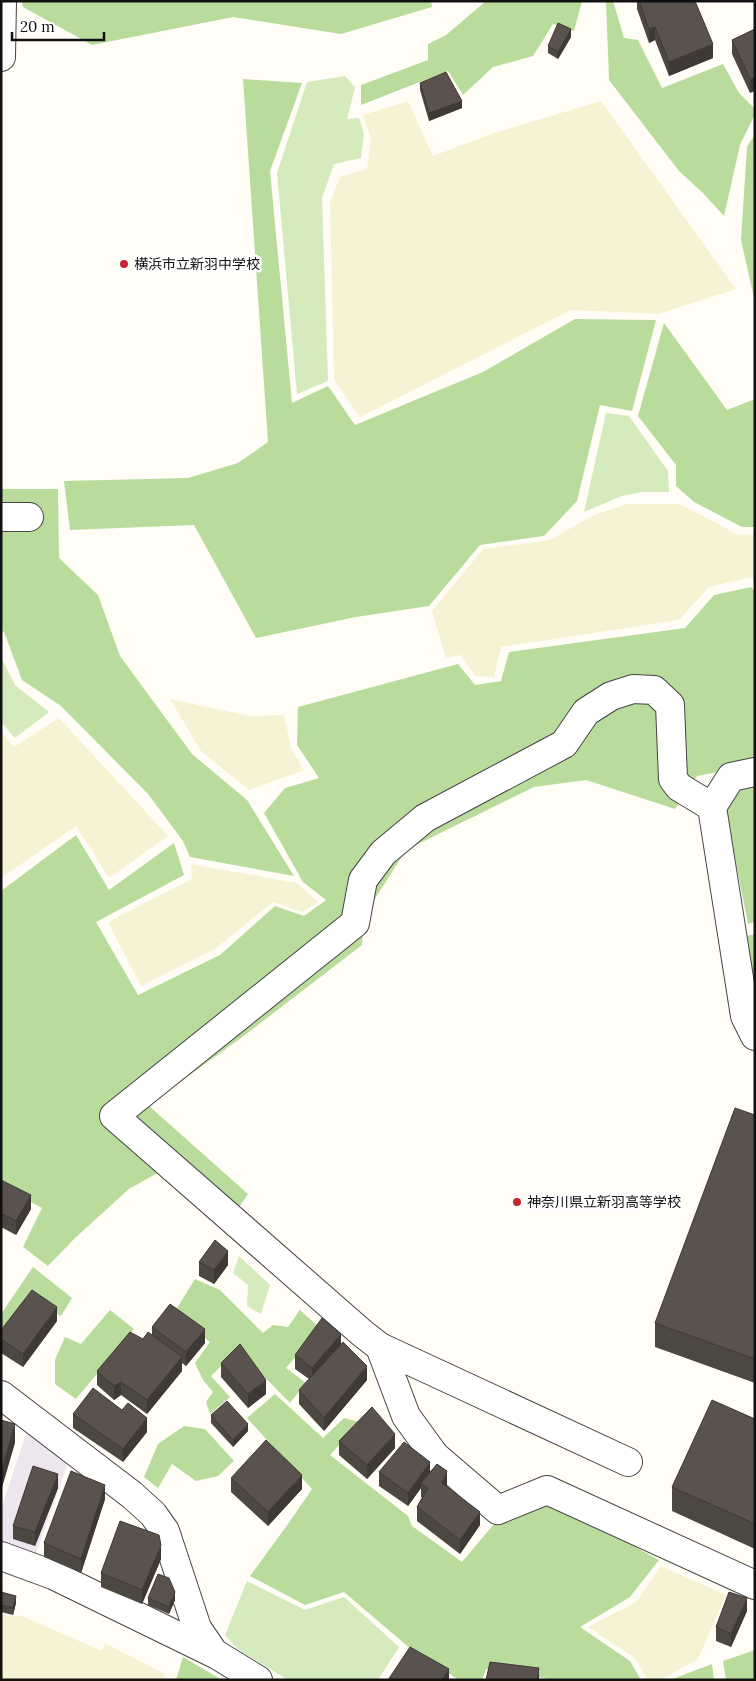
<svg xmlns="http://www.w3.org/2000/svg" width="756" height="1681" viewBox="0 0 756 1681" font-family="Lora,'Noto Sans JP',serif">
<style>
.industrial{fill:#eee6ef}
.farmland{fill:#f6f3d4}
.green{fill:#d5ebbd}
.forest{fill:#b9dc9c}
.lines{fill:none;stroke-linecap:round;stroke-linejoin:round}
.minor-casing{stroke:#444;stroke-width:30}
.minor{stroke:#fff;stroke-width:28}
.wall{fill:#4d4742}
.shaded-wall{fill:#3f3936}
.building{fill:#5a524d;stroke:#3f3936}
.poi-dot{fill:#c4262e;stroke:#fff;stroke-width:2}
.labels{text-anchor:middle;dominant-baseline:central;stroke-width:5;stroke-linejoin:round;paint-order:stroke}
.poi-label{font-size:14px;fill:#111;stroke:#fff;text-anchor:start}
</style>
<rect width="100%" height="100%" fill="#fffdf5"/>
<polygon class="industrial" points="28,1428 68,1463 34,1559 1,1546 1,1509"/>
<g class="farmland">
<polygon points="408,101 433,156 494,133 601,101 736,289 659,314 571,310 360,417 334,380 330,202 340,177 367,169 371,138 363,115"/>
<polygon points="626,504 680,504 739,535 755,534 755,579 747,578 709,587 679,620 501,647 494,677 475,676 461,655 446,658 432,611 483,549 550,540 592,516"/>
<polygon points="170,699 250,716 284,715 291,748 304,770 249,790 201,751"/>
<polygon points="59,718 168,836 109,878 76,826 1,878 1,732 14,747"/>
<polygon points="191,864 297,883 318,902 302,912 273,902 215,949 141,986 108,922 192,879"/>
<polygon points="661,1566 726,1595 698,1659 660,1680 648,1680 635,1658 588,1627 636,1602"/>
<polygon points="1,1615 22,1616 102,1651 105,1643 165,1674 163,1680 1,1680"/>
</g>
<g class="green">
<polygon points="345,76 355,87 347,119 359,118 364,133 361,158 334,164 322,198 328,381 297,394 277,173 307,82"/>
<polygon points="606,413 629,416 668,471 669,492 643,492 622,496 584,512"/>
<polygon points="1,657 15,685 49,712 15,738 1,722"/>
<polygon points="239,1256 270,1285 261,1314 247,1306 248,1285 233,1273"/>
<polygon points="247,1581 305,1610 344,1597 399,1647 378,1680 288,1680 237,1649 225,1635"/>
</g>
<g class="forest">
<polygon points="22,1 431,1 432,7 341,34 233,17 92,45 23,7"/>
<polygon points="486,1 582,1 574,31 553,24 533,56 493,67 463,95 448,71 361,105 361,85 428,60 428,44 446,35"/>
<polygon points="606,1 613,1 624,38 638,40 662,88 723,64 739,93 755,109 755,114 740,145 724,216 703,193 679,171 609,80"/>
<polygon points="243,79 302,83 270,171 292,403 328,386 355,425 483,372 575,319 656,320 632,411 600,405 577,501 544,536 480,545 429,606 356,617 256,638 194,525 70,530 64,481 188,478 238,463 268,442"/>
<polygon points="755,134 755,302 741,240 747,147"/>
<polygon points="664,323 727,410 755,399 755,527 742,527 694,502 676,486 676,465 638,416"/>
<polygon points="1,489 58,489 59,558 98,595 120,656 192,754 247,800 294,876 190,857 183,841 148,794 61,706 22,680 4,632 1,630"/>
<polygon points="751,587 755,591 755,765 697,776 675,809 586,780 534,787 406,850 364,916 362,945 241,1038 148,1105 248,1194 225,1228 161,1171 129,1189 75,1238 48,1266 23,1247 42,1208 1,1186 1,891 76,835 109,890 174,843 184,875 96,922 138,995 220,955 275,906 304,916 326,900 303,882 264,813 285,788 319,778 297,745 298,707 458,664 475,685 501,681 509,652 685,628 714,595"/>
<polygon points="755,785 755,922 748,924 725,808 738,787"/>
<polygon points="755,934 755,1002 747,936"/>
<polygon points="33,1267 72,1298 61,1316 31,1299 1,1334 1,1314"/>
<polygon points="195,1279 220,1290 263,1333 273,1325 288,1327 300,1310 320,1328 286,1368 306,1383 290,1403 238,1350 211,1376 230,1397 210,1414 206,1402 213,1392 203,1380 195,1363 210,1342 174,1313"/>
<polygon points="110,1310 134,1329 76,1399 55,1384 55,1360 65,1337 81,1344"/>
<polygon points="275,1394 323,1438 344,1418 360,1422 330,1455 408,1516 412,1526 462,1562 499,1518 550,1500 659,1560 630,1597 580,1627 630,1661 641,1680 555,1680 486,1669 482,1680 459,1680 412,1650 344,1592 305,1605 250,1576 288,1524 312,1489 247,1418"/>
<polygon points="184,1426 205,1429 234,1461 218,1476 196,1481 172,1464 158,1488 144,1477 158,1444"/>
<polygon points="755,1650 755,1679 726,1680 723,1661"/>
<polygon points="183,1657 222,1680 176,1680"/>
<polygon points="712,1664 714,1680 670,1680"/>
</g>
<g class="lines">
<defs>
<g id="minor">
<polyline points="1,57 2,1"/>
<polyline points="1,517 29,517"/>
<polyline points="755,772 731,777 712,807 745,1016 755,1036"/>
<polyline points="380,1347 406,1416 435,1456 498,1510 547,1490 755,1585"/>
<polyline points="1,1395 132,1495 153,1514 165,1531 197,1628 214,1653 258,1680"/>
<polyline points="628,1462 380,1347 362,1333 114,1116 355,923 363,880 383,853 425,818 564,744 586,712 611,696 633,689 654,690 670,705 673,779 679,787 712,807"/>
<polyline points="1,1556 53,1575 213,1653"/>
</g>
</defs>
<use href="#minor" class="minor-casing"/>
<use href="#minor" class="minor"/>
</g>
<g class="wall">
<polygon points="637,1 695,1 713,58 669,76 655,40 649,43 637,9"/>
<polygon points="755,29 750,93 732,54 732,40"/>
<polygon points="571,37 558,59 548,53 548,46"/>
<polygon points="420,83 462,108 429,121 420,90"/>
<polygon points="755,1115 755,1383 655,1347 655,1323"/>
<polygon points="1,1180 31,1209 16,1235 1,1227"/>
<polygon points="199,1262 228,1265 214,1284 199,1276"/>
<polygon points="57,1321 23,1367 1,1353 1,1330"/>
<polygon points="152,1327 205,1343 186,1366 182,1363 182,1371 147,1414 121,1395 114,1400 97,1385 97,1371 152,1334"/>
<polygon points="341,1345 367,1380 324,1431 299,1404 299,1390 309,1379 295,1369 295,1355"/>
<polygon points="221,1363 266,1394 248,1408 221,1377"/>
<polygon points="73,1414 147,1432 123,1462 73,1428"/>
<polygon points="211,1415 248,1431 233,1447 211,1423"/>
<polygon points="755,1419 755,1549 672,1511 672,1487"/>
<polygon points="339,1441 395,1448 367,1479 339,1455"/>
<polygon points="379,1472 430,1472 447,1485 447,1486 480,1525 460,1554 417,1521 417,1507 422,1497 421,1497 421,1488 408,1506 379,1486"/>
<polygon points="231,1478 302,1489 268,1526 231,1492"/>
<polygon points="58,1488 35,1546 13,1539 13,1526"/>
<polygon points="105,1499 81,1573 44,1557 44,1543"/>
<polygon points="161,1559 142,1604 101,1587 101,1573"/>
<polygon points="1,1592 16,1603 13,1615 1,1612"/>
<polygon points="148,1598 175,1600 169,1614 148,1605"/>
<polygon points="747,1611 731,1647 716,1641 716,1627"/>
</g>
<g class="shaded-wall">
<polygon points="655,27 655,40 649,43 649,29"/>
<polygon points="571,29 571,37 558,59 558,52"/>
<polygon points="713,44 713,58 669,76 669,62"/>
<polygon points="755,77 755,91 750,93 750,79"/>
<polygon points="462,101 462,108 429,121 429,113"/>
<polygon points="31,1195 31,1209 16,1235 16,1221"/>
<polygon points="228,1251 228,1265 214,1284 214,1270"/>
<polygon points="57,1307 57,1321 23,1367 23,1354"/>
<polygon points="205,1329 205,1343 186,1366 186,1352"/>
<polygon points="341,1334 341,1348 312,1382 312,1368"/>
<polygon points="182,1357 182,1371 147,1414 147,1400"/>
<polygon points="367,1366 367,1380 324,1431 324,1418"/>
<polygon points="266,1380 266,1394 248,1408 248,1394"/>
<polygon points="121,1382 121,1395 114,1400 114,1386"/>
<polygon points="147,1418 147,1432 123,1462 123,1449"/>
<polygon points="15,1424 15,1443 1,1491 1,1471"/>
<polygon points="248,1424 248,1431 233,1447 233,1440"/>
<polygon points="395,1434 395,1448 367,1479 367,1465"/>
<polygon points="430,1462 430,1476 421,1483 421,1488 408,1506 408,1493"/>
<polygon points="447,1471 447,1485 442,1497 442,1483"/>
<polygon points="58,1474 58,1488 35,1546 35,1532"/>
<polygon points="302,1475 302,1489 268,1526 268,1512"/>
<polygon points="105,1485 105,1499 81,1573 81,1559"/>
<polygon points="480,1512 480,1525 460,1554 460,1540"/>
<polygon points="161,1545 161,1559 142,1604 142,1590"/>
<polygon points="175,1592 175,1600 169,1614 169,1607"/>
<polygon points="16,1596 16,1603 13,1615 13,1608"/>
<polygon points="747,1598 747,1611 731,1647 731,1634"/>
<polygon points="539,1668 539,1680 537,1680"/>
<polygon points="449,1669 449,1680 442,1680"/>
</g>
<g class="building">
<polygon points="639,1 695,1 713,44 669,62 655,27 649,29"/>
<polygon points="558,23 571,29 558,52 548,46"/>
<polygon points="755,29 755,77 750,79 732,40"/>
<polygon points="446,72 462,101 429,113 420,83"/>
<polygon points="735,1108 755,1115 755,1359 655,1323"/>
<polygon points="1,1180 31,1195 16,1221 1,1213"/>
<polygon points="215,1240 228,1251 214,1270 199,1262"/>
<polygon points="32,1290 57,1307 23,1354 1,1339 1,1330"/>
<polygon points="170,1304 205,1329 186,1352 152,1327"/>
<polygon points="322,1318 341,1334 312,1368 295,1355"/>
<polygon points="130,1332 143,1339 148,1332 182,1357 147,1400 121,1382 114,1386 97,1371"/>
<polygon points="343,1342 367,1366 324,1418 299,1390"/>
<polygon points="240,1344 266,1380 248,1394 221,1363"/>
<polygon points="93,1388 122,1410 128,1403 147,1418 123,1449 73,1414"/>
<polygon points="712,1400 755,1419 755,1524 672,1487"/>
<polygon points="227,1401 248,1424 233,1440 211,1415"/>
<polygon points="372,1407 395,1434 367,1465 339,1441"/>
<polygon points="1,1420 15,1424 1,1471"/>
<polygon points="266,1440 302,1475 268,1512 231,1478"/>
<polygon points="404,1442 430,1462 408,1493 379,1472"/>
<polygon points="437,1464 447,1471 442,1483 480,1512 460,1540 417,1507 428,1488 421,1483"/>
<polygon points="33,1466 58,1474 35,1532 13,1526"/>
<polygon points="71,1471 105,1485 81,1559 44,1543"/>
<polygon points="120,1521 159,1535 161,1545 142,1590 101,1573"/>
<polygon points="158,1574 169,1578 175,1592 169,1607 148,1598"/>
<polygon points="1,1592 16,1596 13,1608 1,1605"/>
<polygon points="729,1592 747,1598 731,1634 716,1627"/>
<polygon points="410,1647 449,1669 442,1680 388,1680"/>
<polygon points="490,1662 539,1668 537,1680 486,1680"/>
</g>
<g class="poi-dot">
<circle cx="124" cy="264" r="5"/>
<circle cx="517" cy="1202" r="5"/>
</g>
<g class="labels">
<g class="poi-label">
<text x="134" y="264">横浜市立新羽中学校</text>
<text x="527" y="1202">神奈川県立新羽高等学校</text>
</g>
</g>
<rect width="756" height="1681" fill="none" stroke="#111111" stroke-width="5"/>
<path d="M12 32v8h92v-8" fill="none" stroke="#111111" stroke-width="2.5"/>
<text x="20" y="32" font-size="15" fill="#111111" stroke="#ffffff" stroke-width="4" paint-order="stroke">20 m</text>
</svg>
